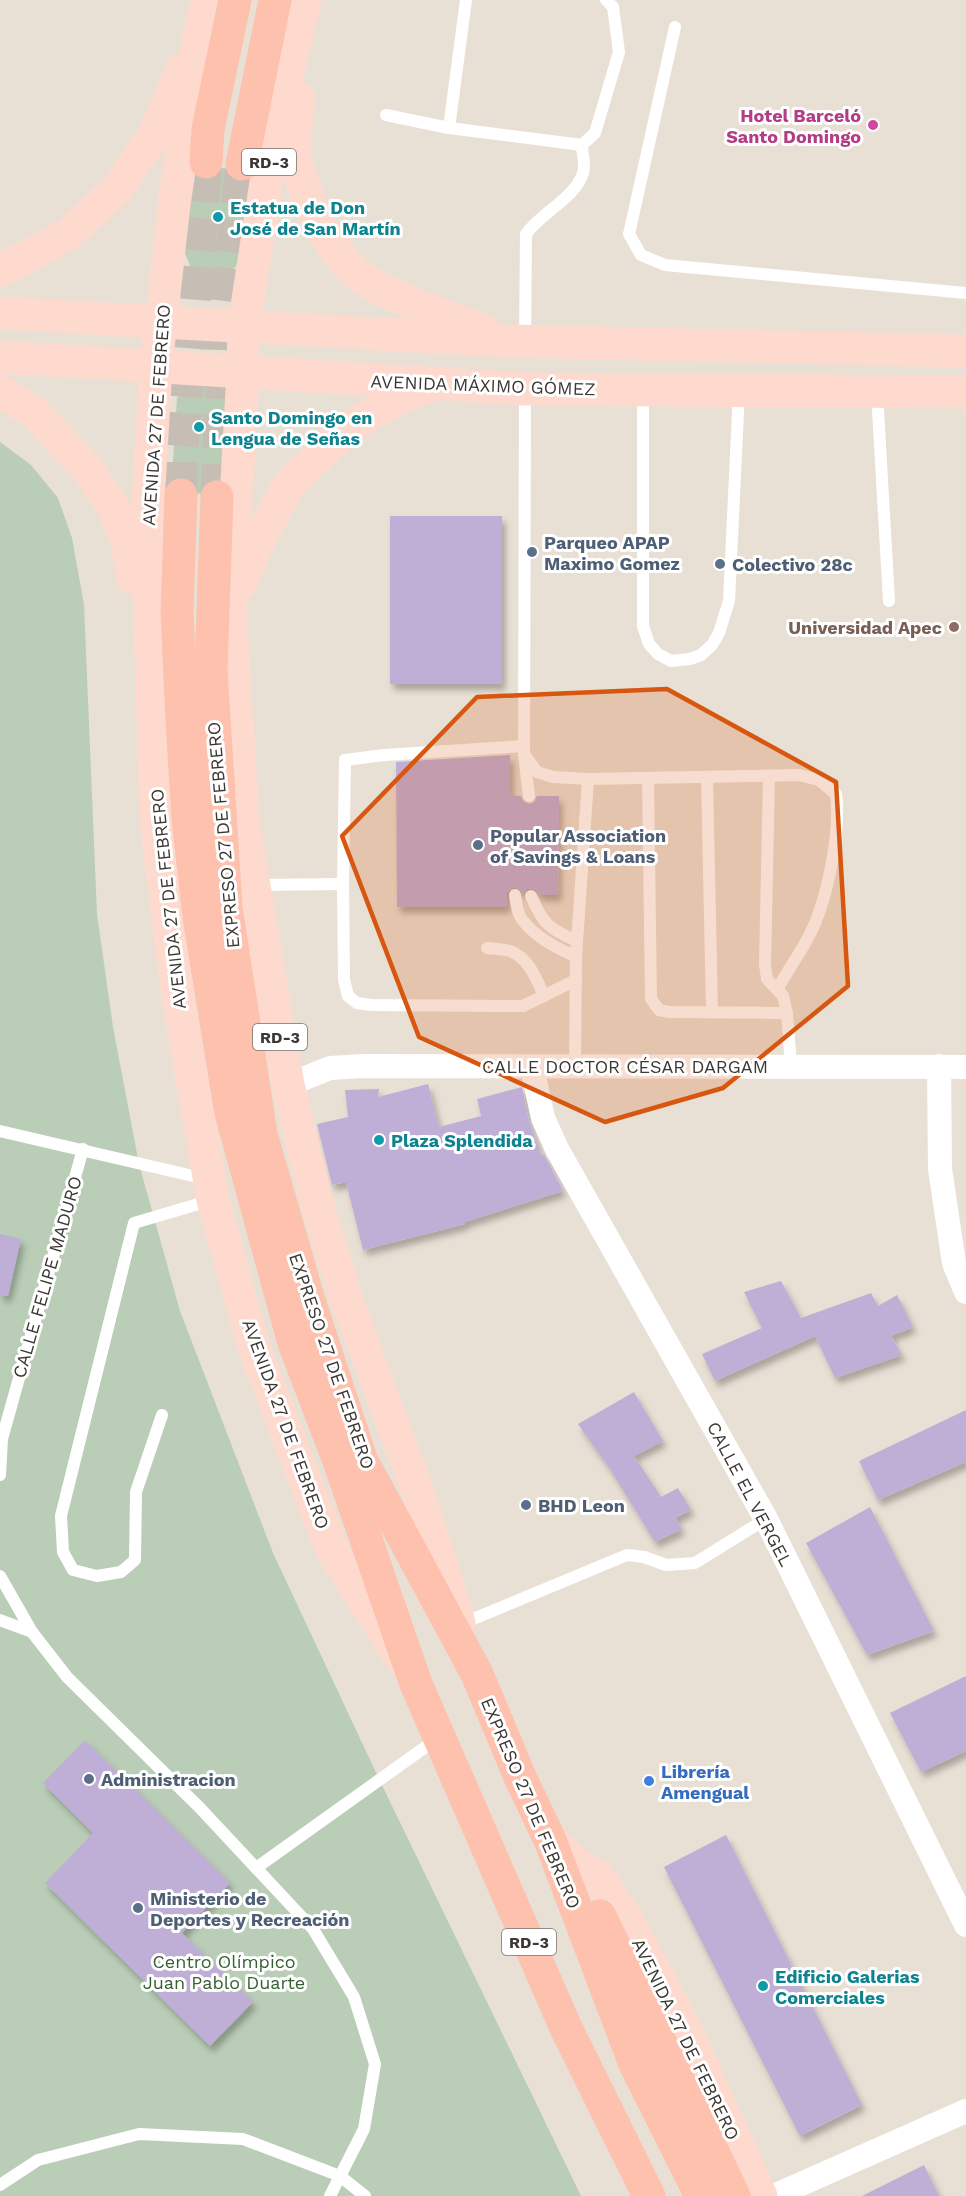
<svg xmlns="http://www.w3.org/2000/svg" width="966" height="2196" viewBox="0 0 966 2196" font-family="'Work Sans',sans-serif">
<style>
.green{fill:#bacdb7}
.building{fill:#bfaed5;filter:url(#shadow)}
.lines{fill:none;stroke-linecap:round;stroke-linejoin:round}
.motorway-tunnel{stroke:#c6beb5;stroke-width:33;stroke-dasharray:33 16;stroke-linecap:butt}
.service{stroke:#fff;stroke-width:12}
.minor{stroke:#fff;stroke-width:24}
.primary{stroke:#fedace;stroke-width:33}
.motorway{stroke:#fdc1ad;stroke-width:33}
.marked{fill:#d75610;fill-opacity:0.2;stroke:#d75610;stroke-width:4.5;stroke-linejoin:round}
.hotel-dot{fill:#d1479c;stroke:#fff;stroke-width:2}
.culture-dot{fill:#0f9aa8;stroke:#fff;stroke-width:2}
.service-dot{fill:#5c6f8a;stroke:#fff;stroke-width:2}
.education-dot{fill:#8d6e63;stroke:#fff;stroke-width:2}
.shop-dot{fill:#3f7fe0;stroke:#fff;stroke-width:2}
.labels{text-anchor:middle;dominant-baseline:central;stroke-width:6;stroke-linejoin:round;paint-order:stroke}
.shield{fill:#fff;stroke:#767370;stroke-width:1.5}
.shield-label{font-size:16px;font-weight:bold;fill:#3b3733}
.hotel-label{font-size:18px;font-weight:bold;fill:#b23c85;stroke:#fff;text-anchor:end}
.culture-label{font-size:18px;font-weight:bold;fill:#0d838f;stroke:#fff;text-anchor:start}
.street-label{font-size:18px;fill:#3b3733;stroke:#fff}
.service-label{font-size:18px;font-weight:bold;fill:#4e5e75;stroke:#fff;text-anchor:start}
.education-label{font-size:18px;font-weight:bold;fill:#785e54;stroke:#fff;text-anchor:end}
.shop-label{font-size:18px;font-weight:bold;fill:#366cbe;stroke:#fff;text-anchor:start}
.park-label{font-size:18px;fill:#355f30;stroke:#fff}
</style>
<defs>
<filter id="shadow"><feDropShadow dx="3.5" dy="6" stdDeviation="3" flood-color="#0004"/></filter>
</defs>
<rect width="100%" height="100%" fill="#e9e0d5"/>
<g class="green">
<polygon points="192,165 252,171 243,260 226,275 193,272 182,247"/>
<polygon points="212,383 233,396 229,496 171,491 177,398 199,384"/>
<polygon points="0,442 31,465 58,498 72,538 84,605 97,914 113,1027 139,1164 180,1311 273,1553 380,1781 581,2196 0,2196"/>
</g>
<g class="building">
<rect x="390" y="516" width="112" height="168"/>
<polygon points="510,755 510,795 521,796 523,801 529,804 534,802 537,796 559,796 558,895 540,895 536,890 531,888 527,889 523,894 521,890 514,887 507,892 507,907 397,907 396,762"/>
<polygon points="428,1084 439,1127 481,1116 477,1099 522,1087 529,1121 541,1155 544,1154 563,1191 465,1222 465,1224 363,1250 346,1182 332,1185 317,1124 348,1117 345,1090 379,1089 378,1097"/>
<polygon points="0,1234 21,1239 8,1296 0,1295"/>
<polygon points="781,1281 801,1318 871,1293 878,1306 897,1295 913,1327 891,1336 902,1355 835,1378 815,1336 715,1381 702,1354 762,1328 744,1292"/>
<polygon points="634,1392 663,1441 634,1456 661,1497 678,1488 691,1510 675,1518 682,1529 655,1542 610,1469 578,1424"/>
<polygon points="966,1410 966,1462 878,1500 859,1461"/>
<polygon points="870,1507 934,1631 867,1655 806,1543"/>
<polygon points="966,1676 966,1751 921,1772 890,1713"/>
<polygon points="85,1740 230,1883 182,1933 253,2002 210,2046 45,1883 93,1833 43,1783"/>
<polygon points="726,1835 862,2105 800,2136 664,1867"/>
<polygon points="924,2165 939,2196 862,2196"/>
</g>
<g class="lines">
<g class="motorway-tunnel">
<polyline points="181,495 181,458 206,162"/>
<polyline points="217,497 225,310 242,164"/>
</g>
<g class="service">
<polyline points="675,27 629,234 641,255 665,265 966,293"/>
<polyline points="386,115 449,128 582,145"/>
<polyline points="449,128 466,0"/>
<path d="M525,340L526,234C541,213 576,197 583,173C586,166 582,153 582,145L595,133L619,52L613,7L606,0"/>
<polyline points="525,391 524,754 529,796"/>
<polyline points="643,391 643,626 649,644 658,654 671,661 690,659 701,655 712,645 719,633 729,601 739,391"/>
<polyline points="877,393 889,601"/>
<polyline points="524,746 384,755 345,760 343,884 344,980 348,996 357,1003 371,1005 523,1006 576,980"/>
<path d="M524,754L537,772L553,777L588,779L799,775L819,780L836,794C841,832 827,902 809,936C800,953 788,970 778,988"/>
<polyline points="769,776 765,964 767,979 783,996 787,1013 791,1066"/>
<polyline points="707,777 712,1012"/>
<polyline points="648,778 651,999 659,1010 669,1012 787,1013"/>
<polyline points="257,885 343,884"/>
<path d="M515,895C516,902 517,912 521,918C534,937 557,948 576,957"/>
<path d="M531,896C543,924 549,929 577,941"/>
<path d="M487,948C494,949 503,949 510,951C529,958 537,980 544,996"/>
<polyline points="575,1067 576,957 588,779"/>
<polyline points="0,1131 206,1179"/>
<polyline points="162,1415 136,1492 135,1560 121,1572 97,1576 73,1570 63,1552 61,1516 134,1223 212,1200"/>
<polyline points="0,1475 2,1439 83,1149"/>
<polyline points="0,1576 32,1632 67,1677 200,1808 313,1929 354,1997 375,2064 364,2129 330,2196"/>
<polyline points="0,1620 32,1632"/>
<polyline points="461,1624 627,1555 644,1557 666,1565 695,1563 766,1519"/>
<polyline points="256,1868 438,1738"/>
<polyline points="0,2185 38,2160 139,2134 243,2139 340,2176 365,2196"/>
</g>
<g class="minor">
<polyline points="939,1066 940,1169 954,1263 966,1292"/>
<polyline points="532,1067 543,1118 557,1149 766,1519 966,1925"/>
<polyline points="288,1085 330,1068 364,1066 966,1067"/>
<polyline points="774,2196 966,2111"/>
</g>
<g class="primary">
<polyline points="208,0 200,30 174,204 156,366 147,520 156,819 178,999 213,1200 254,1348 333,1552 401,1659"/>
<polyline points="305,0 274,130 244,326 243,373 230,608 243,821 288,1085 317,1203 348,1304 420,1497 459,1623"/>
<path d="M299,98C297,116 292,137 295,154C302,193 330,258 365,280C401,302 445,315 484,331"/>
<polyline points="0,271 67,235 118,188 154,135 182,70"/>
<polyline points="0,313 508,341 966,351"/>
<polyline points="0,357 525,389 966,392"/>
<polyline points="0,391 34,412 89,471 113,506 127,541 133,578"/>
<polyline points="240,584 257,544 289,484 348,428 388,404 408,394 429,387"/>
<polyline points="550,1840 574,1862 599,1877 630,1925 684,2026 761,2196"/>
</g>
<g class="motorway">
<polyline points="206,162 208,129 235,0"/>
<polyline points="242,164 275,0"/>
<polyline points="181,495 177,613 182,721 188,819 199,917 231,1113 294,1343 339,1461 416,1684 566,2028 649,2196"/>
<polyline points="217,497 211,670 226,907 261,1134 309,1301 361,1459 477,1674 520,1777 550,1840 635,2064 701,2196"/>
<polyline points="600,1916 734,2196"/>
</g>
</g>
<path class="marked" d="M667,689L836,782L848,986L723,1088L605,1122L419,1037L342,836L477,697Z"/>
<circle class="hotel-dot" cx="873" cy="125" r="6"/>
<g class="culture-dot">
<circle cx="218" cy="217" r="6"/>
<circle cx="199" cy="427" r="6"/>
<circle cx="379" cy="1140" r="6"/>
<circle cx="763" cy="1986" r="6"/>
</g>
<g class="service-dot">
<circle cx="532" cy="552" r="6"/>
<circle cx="720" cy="564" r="6"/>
<circle cx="478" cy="845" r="6"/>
<circle cx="526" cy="1505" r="6"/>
<circle cx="89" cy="1779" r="6"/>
<circle cx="138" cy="1908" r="6"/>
</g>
<circle class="education-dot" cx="954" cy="627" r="6"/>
<circle class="shop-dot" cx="649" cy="1781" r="6"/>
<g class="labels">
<g class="shield">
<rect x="242" y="149" width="54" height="26" rx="4.5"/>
<rect x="253" y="1024" width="54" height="26" rx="4.5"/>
<rect x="502" y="1929" width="54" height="26" rx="4.5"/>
</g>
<g class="shield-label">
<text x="269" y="162">RD-3</text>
<text x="280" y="1037">RD-3</text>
<text x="529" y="1942">RD-3</text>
</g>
<g class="hotel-label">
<text x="861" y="115">Hotel Barceló<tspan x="861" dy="21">Santo Domingo</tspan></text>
</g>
<g class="culture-label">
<text x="230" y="207">Estatua de Don<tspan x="230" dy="21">José de San Martín</tspan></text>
<text x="211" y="417">Santo Domingo en<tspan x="211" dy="21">Lengua de Señas</tspan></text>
<text x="391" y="1140">Plaza Splendida</text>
<text x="775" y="1976">Edificio Galerias<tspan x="775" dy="21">Comerciales</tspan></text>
</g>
<g class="street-label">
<text transform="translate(483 385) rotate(2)">AVENIDA MÁXIMO GÓMEZ</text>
<text transform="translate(156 415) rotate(-86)">AVENIDA 27 DE FEBRERO</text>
<text transform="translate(223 835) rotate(-95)">EXPRESO 27 DE FEBRERO</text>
<text transform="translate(168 899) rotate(-96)">AVENIDA 27 DE FEBRERO</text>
<text x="625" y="1066">CALLE DOCTOR CÉSAR DARGAM</text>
<text transform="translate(47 1277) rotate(-74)">CALLE FELIPE MADURO</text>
<text transform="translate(332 1361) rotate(71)">EXPRESO 27 DE FEBRERO</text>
<text transform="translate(286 1424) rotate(70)">AVENIDA 27 DE FEBRERO</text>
<text transform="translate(750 1494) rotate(62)">CALLE EL VERGEL</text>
<text transform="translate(531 1803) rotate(67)">EXPRESO 27 DE FEBRERO</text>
<text transform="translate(686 2039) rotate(64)">AVENIDA 27 DE FEBRERO</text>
</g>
<g class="service-label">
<text x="544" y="542">Parqueo APAP<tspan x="544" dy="21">Maximo Gomez</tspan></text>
<text x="732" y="564">Colectivo 28c</text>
<text x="490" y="835">Popular Association<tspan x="490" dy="21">of Savings &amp; Loans</tspan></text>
<text x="538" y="1505">BHD Leon</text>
<text x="101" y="1779">Administracion</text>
<text x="150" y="1898">Ministerio de<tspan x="150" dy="21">Deportes y Recreación</tspan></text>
</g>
<g class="education-label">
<text x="942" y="627">Universidad Apec</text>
</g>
<g class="shop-label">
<text x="661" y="1771">Librería<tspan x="661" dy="21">Amengual</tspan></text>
</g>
<g class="park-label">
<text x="224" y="1961">Centro Olímpico<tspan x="224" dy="21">Juan Pablo Duarte</tspan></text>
</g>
</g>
</svg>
